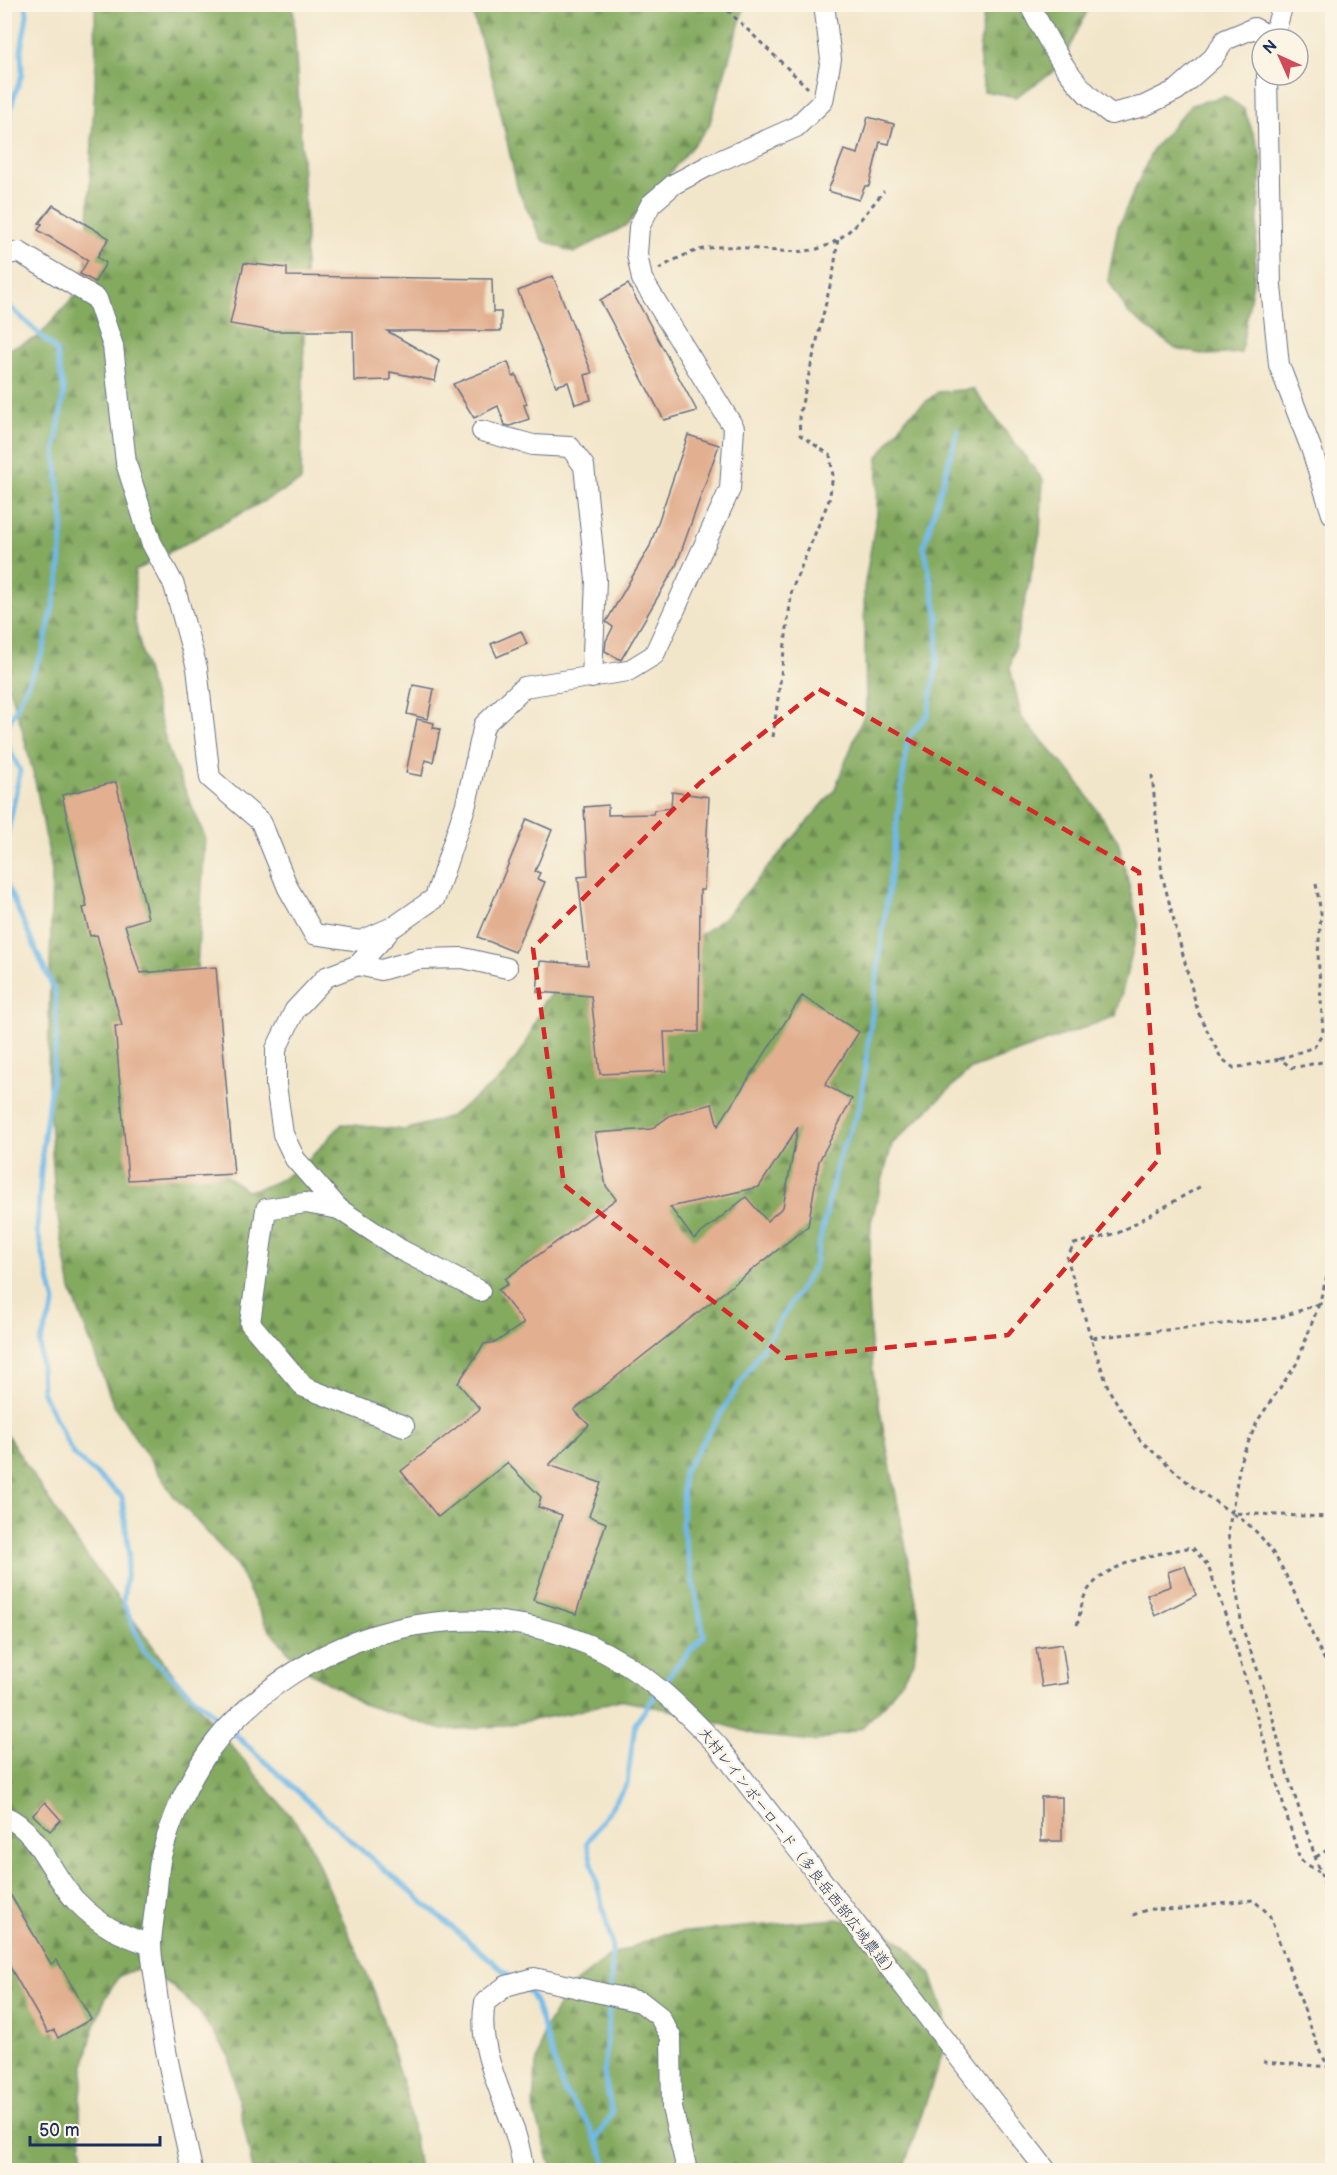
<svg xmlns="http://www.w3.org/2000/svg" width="1337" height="2175" viewBox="0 0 1337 2175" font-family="'Balsamiq Sans','Klee One',sans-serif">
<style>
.forest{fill:url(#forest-firs);stroke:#506c5f;stroke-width:1.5}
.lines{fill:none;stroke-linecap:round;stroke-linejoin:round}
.stream{stroke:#6fb9e8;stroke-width:5}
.building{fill:#e2af90;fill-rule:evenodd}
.minor-casing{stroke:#666f84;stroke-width:22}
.path{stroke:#666f84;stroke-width:3;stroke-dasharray:4.5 4.5;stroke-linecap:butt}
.minor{stroke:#fff;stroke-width:20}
.marked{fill:none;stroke:#d62828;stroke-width:4.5;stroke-dasharray:12 8;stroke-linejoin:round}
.labels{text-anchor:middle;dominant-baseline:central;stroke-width:5;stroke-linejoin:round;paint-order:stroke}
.street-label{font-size:15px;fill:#1b2f5e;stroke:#fcf5e5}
</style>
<defs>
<pattern id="forest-firs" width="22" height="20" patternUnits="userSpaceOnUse" patternTransform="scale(1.5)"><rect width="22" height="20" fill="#84aa60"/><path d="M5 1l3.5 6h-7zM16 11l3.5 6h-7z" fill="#6b8b52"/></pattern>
</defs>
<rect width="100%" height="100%" fill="#fcf5e5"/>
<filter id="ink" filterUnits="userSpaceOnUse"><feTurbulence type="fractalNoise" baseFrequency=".0167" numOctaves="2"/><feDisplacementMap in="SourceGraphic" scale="12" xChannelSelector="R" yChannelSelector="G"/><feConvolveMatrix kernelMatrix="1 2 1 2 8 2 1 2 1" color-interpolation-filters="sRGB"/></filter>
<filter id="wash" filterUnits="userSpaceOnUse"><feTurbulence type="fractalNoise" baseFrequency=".008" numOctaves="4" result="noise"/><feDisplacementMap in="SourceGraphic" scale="24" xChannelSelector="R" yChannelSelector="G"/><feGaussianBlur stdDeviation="1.35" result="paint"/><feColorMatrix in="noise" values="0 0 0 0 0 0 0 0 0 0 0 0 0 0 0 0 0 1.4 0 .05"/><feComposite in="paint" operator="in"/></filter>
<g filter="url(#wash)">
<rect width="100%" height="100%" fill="#f2e6ca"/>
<g class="forest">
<path d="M95,5H293L306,228L301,481L135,571L134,618L144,662L169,752L205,837L195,1001L224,1174L247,1191C292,1183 313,1155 342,1124L405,1130L449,1117L502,1078L525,1046L544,1001L569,979L671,956L726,916L834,791L866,710L864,588L877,513L878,457L907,417L938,392L973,389L1043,480L1040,534L1010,668L1022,718L1075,778L1118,841L1139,925L1116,1016L971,1069L892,1144L871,1222L868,1301L873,1374L919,1617L914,1662L886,1703L861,1728L816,1741L761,1736L685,1713L619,1700L571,1713L500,1726L443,1730L363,1704L300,1666L266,1625L236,1564L173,1495L113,1404L71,1290L55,1202L48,1081L52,870L36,785L21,725L5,678L4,351L38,337L85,285L96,60Z"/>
<polygon points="470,5 745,5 709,126 627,225 574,253 542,240 518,190 494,83"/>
<polygon points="985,5 1090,5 1060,67 1016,97 984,91 979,53"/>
<polygon points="1225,96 1244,109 1262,157 1254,276 1241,353 1207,355 1176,349 1129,314 1108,280 1118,227 1153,149 1191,105"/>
<path d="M4,1430L72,1536L184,1689L304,1832L374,1991L408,2102L419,2170H253L229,2056L197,2009L168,1983L137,1969C131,1971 121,1974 117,1979C85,2023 71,2119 86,2170H5Z"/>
<polygon points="837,1919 877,1926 905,1945 930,1973 945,2013 945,2045 903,2170 552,2170 533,2105 536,2065 544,2031 567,1990 610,1956 664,1934"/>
</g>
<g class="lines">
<g class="stream">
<polyline points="4,221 5,141 13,99 22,74 21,50 27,15 26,4"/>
<polyline points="4,301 56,350 64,391 55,452 63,521 59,579 43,651 4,734"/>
<polyline points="4,737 20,771 4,851"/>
<polyline points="4,879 55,992 57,1037 43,1144 37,1230 55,1303 40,1343 42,1391 73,1454 122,1497 129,1553 123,1602 144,1651 357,1846 514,1980"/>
<polyline points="521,1986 530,1993 535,2002 564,2091 589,2125 603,2154 607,2170"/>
<polyline points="611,1990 612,1945 587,1843 627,1784 635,1724 677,1665 704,1636 682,1527 683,1473 814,1267 838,1160 860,1106 908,738 928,714 937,664 938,617 924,546 958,430"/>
<polyline points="596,2141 612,2113 604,2074 610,1999"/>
</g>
</g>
<g id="blocks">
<g class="building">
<polygon points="868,117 894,124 889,144 880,142 869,186 865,186 859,200 828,191 844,150 858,154"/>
<polygon points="53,205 109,238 97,257 106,263 95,282 80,274 88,260 38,230 42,224 39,223"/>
<polygon points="244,263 287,268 287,276 492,279 493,312 501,312 501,331 387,331 439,361 435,381 390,372 390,380 354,381 353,331 272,331 230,324"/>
<polygon points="553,276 592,373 585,375 591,400 575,404 568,382 556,386 518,291"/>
<polygon points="628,284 697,411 664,420 600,300"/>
<polygon points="508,362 513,377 516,375 527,404 524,405 529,419 510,426 505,425 498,406 474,418 453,384"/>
<polygon points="688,435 719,445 676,566 621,660 605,651 606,641 613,627 606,622 650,546"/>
<polygon points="521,631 527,644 497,657 491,644"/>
<polygon points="413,685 434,689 428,719 407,714"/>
<polygon points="417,719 434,723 433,728 440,729 433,762 425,760 422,776 406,773"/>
<polygon points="116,782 148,918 125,925 140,973 216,967 234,1174 128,1180 115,1026 122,1026 97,935 90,936 83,908 87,907 62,795"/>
<polygon points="672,792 709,797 704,890 700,890 699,1032 664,1032 666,1071 600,1074 591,996 537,992 540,961 588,965 578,877 588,876 584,807 608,805 608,815 653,814 654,810 671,808"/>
<polygon points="527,819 552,830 535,871 540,873 537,879 545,882 515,952 478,937"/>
<path d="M802,996L859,1032L825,1085L852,1099L819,1161L808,1226L574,1410L589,1425L549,1465L601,1483L589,1516L606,1523L576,1614L533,1600L562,1515L538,1507L541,1497L507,1463L438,1517L401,1471L480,1409L458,1383L484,1344L496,1342L524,1323L498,1290L508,1284L505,1279L616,1199L606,1186L595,1133L651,1129L671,1115L712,1104L718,1126ZM798,1127L783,1207L767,1221L746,1197L694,1239L670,1207L759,1187Z"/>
<polygon points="1185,1566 1196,1595 1155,1616 1147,1595 1171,1586 1168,1572"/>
<polygon points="1062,1644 1068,1683 1042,1687 1036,1648"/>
<rect x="1041" y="1797" width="21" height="44"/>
<polygon points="45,1802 61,1820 50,1831 33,1815"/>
<polygon points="4,1884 51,1964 57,1960 91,2019 58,2038 54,2030 48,2033 4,1957"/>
</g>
</g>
</g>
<g filter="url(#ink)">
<use href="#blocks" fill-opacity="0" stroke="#666f84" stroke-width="1.5"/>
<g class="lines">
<defs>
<g id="minor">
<path d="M1029,4C1054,50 1068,83 1111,114L1144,106L1177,90L1213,58L1225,40L1254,28L1273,38"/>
<polyline points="1273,39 1283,4"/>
<polyline points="1267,75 1271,286 1279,365 1311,448 1332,514"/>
<polyline points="4,255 19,252 97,299 113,346 126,463 151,542 174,585 197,668 210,778 261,822 288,888 314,934 361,941 395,926 435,898 466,804 484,725 524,687 628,671 654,655 730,489 734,428 642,279 637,254 639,227 651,204 674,184 708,166 796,127 823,101 831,59 824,4"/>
<polyline points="482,431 533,445 570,447 584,466 596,580 592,678"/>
<polyline points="387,934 358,965 326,977 295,1010 276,1049 276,1085 283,1134 295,1159 339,1209 401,1250 480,1291"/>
<polyline points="358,965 381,970 419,959 463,958 507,968"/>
<polyline points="339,1209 305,1203 266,1209 250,1323 304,1387 404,1426"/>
<path d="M4,1816C39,1830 51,1875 76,1901C101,1926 118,1934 151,1945"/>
<path d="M192,2170C180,2112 164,2054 157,1994C155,1977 151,1959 151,1943C152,1927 155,1912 156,1897C158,1883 158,1869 161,1856C175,1807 198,1757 234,1721C325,1628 468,1592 589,1645C641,1667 680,1706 718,1746L1046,2170"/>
<path d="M523,2170C518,2113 474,2061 485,2002L506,1986L534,1978L641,2002L659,2016L671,2037L672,2108L687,2170"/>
</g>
</defs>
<use href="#minor" class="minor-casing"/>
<g class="path">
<polyline points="721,4 808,88"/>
<path d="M659,269C675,259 691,251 709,248C745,242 795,261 828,245C852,234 867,211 884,191"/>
<polyline points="773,737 792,589 829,500 833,476 830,455 800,435 799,416 834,269 838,238"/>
<polyline points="1152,775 1162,875 1198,1012 1221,1058 1234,1068 1280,1059"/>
<polyline points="1316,884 1321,913 1318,954 1323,1032 1314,1047 1280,1059 1292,1068 1332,1060"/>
<polyline points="1332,1259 1319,1304 1332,1301"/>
<polyline points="1319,1304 1297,1363 1258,1420 1241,1459 1228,1533 1242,1627 1268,1699 1285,1767 1332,1907"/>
<polyline points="1319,1304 1278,1318 1091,1338 1109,1390 1140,1440 1193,1487 1232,1513 1327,1517 1332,1513"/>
<polyline points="1091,1338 1067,1258 1074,1244 1118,1233 1203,1185"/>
<path d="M1233,1514C1285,1543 1299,1615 1327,1664"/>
<path d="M1077,1625C1080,1616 1081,1602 1086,1593C1106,1561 1158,1554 1192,1547L1208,1566L1230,1628L1300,1860L1319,1872"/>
<polyline points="1316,1857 1332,1847"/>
<polyline points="1133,1915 1149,1909 1180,1910 1218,1903 1253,1900 1269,1914 1320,2052 1329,2067"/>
<polyline points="1263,2062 1332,2067"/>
</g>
<use href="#minor" class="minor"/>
</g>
</g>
<path class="marked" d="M819,689L1139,872L1159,1159L1008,1335L786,1358L564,1185L533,948L700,783Z"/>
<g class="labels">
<g class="street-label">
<text transform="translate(798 1853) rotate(52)">大村レインボーロード（多良岳西部広域農道）</text>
</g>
</g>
<rect width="1337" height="2175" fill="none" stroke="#fcf5e5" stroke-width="24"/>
<g transform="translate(1280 57) rotate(315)"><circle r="28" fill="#fcf5e5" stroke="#a2a6af" stroke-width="1.5"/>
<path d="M0-4.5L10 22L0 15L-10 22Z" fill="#d1495b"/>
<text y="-9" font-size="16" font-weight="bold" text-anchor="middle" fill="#1b2f5e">N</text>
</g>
<path d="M30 2136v9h130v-9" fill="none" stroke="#1b2f5e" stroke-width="3"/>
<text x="39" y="2136" font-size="18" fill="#1b2f5e" stroke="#fcf5e5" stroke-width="4.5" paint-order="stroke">50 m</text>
</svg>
